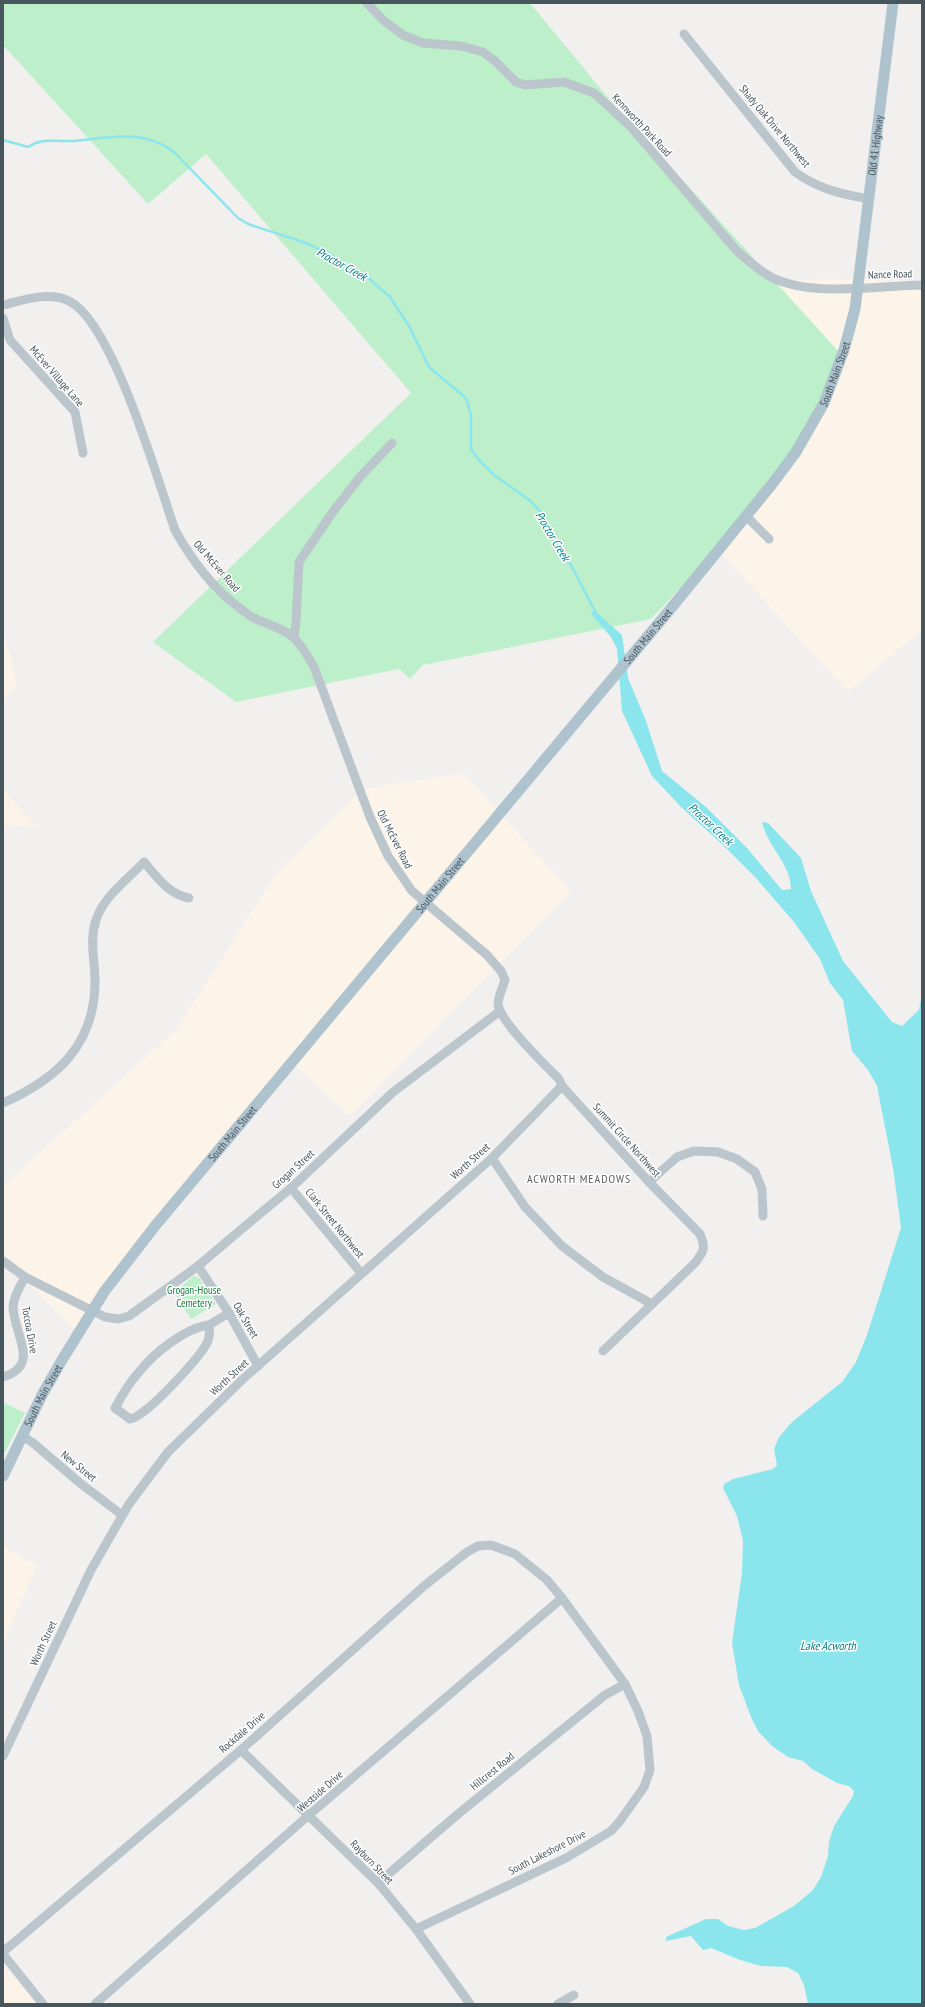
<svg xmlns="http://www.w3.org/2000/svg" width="925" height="2007" viewBox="0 0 925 2007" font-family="'PT Sans Narrow',sans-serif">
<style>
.commercial{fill:#fcf4e9}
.green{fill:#bdefca}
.water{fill:#8ae6ec}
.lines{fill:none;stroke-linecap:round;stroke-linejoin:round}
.stream{stroke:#8ae6ec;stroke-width:2.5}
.minor{stroke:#bbc6cc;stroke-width:9}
.major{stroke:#afc3ce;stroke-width:11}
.labels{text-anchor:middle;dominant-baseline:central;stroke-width:3;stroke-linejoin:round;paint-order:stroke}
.street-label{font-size:11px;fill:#47555d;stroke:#fff}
.park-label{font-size:11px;fill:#177f3c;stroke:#fff}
.water-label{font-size:12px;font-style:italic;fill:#0c838c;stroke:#fff}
.neighbourhood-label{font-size:12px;letter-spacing:1px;fill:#5c6164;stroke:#fff}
</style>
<rect width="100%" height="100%" fill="#f2efef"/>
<g class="commercial">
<polygon points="772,279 922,281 922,630 848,692 717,549 839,352"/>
<polygon points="3,632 9,651 17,687 3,700"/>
<polygon points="463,773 571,891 349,1116 293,1063 77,1331 3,1259 3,1186 177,1029 275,875 364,789"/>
<polygon points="3,790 38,827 3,825"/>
<polygon points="3,1546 37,1565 3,1643"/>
<polygon points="3,1966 37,2004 3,2004"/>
</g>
<g class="green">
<polygon points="3,3 530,3 609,99 839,352 818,419 732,533 651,619 423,665 410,679 399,669 236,702 153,642 411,393 206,154 148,204 3,45"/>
<polygon points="194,1276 199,1278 216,1304 191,1319 174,1292"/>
<polygon points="3,1402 25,1413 3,1456"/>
</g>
<path class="water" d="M594,610L622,635L628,678L646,721L662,771L706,807L747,848L782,890L791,889C791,864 767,846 762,822L768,823L801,858L811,891L843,961L892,1022L902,1026L919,1010L922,994V2004H808L804,1985L798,1973L787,1967L761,1966L740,1960L711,1948L703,1950L691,1936L666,1941V1937L706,1919H718L728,1926L744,1930L755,1928L794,1906L813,1890L821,1877L828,1856L829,1842L834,1826L853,1796L854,1791L849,1786L837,1783L812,1769L803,1761L788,1757L772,1746L758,1731L751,1717L739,1685L732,1643L742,1573L743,1541L737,1516L723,1488L724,1484L733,1479L773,1469L777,1465L774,1449L779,1437L792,1422L842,1382L856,1362L867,1335L901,1228L893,1168L877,1086L868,1070L852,1051L843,1000L830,983L820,959L794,922L756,878L723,845L681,807L652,776L622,711L617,649L611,637L591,614Z"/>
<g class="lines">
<path class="stream" d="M3,140L28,147C45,137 54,142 73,141C108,138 143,128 174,152L238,218L248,224L303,242L324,251L364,274L390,297L409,326L429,367L466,398L471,415V449L478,459L494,475L532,502L539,510L563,550L596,613"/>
<g class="minor">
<path d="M367,3L383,20L403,35L423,43L461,46L483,52L495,61L516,82L525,85L564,82L594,93L632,128L736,250C747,260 759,271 773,278C813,297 877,286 922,285"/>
<path d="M684,34L795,172C818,189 841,194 869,199"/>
<path d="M3,305C23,300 49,291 69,301C113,322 158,482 175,530C190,557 212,587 237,606C242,610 247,614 252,617C265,624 281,627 293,637C302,645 308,657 314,667L370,817L388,856L412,891L487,955L501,971L505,980C503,987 498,997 498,1004C500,1022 545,1065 559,1079L562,1086L649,1182L700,1234C706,1248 704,1251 695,1263L603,1351"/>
<polyline points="3,318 10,340 75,412 83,453"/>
<polyline points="746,516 769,539"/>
<polyline points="294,637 296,622 299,562 332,513 360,477 392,443"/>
<path d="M3,1103C57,1079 95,1045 95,981C95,960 89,941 96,920C103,897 128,879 144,862C158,878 168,894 189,898"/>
<polyline points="492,1158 525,1207 562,1246 603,1277 652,1304"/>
<polyline points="649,1182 677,1157 694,1151 718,1152 737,1159 755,1172 762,1189 763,1216"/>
<polyline points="291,1188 361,1273"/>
<polyline points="3,1261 25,1277 105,1317 118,1319 129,1316 198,1266 244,1227 291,1188 392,1093 500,1011"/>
<polyline points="198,1266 229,1313 258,1366"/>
<path d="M209,1325C210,1332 210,1337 207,1343C199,1358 145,1418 130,1419L115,1408C122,1395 129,1383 139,1372C154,1353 185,1328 209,1325Z"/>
<polyline points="209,1325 229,1313"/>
<path d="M3,1377C42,1365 13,1334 13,1306C14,1296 20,1286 25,1277"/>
<polyline points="22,1436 32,1442 80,1483 122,1515"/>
<polyline points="241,1750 378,1883 416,1929 470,2004"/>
<polyline points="3,1756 91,1570 129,1504 168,1452 243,1379 492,1158 562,1086"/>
<polyline points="378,1883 458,1814 605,1695 625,1684"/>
<polyline points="3,1952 241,1750 424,1586 467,1552 478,1546 491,1545 515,1554 547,1580 562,1598 625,1684 638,1711 647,1736 650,1770 644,1787 620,1821 611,1831 566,1858 416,1929"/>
<polyline points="3,1954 43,2004"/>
<polyline points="95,2004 309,1815 562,1598"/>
<polyline points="558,2004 574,1995"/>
</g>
<path class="major" id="s1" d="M3,1476L42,1395L62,1360L104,1292L155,1226L668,612L773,483L796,452L824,403L844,350L855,309L893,3"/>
</g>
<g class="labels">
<g class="street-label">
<text transform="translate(642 125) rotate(47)">Kennworth Park Road</text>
<text transform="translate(775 126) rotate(50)">Shady Oak Drive Northwest</text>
<text stroke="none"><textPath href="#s1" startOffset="1619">Old 41 Highway</textPath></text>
<text transform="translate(890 274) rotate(-2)">Nance Road</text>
<text stroke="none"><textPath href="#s1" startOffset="1386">South Main Street</textPath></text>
<text transform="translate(57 376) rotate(49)">McEver Village Lane</text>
<text transform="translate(217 566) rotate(49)">Old McEver Road</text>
<text stroke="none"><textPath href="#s1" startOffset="1062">South Main Street</textPath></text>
<text transform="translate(395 839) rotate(63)">Old McEver Road</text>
<text stroke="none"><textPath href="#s1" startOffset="738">South Main Street</textPath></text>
<text stroke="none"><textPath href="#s1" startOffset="414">South Main Street</textPath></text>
<text transform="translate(627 1140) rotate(48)">Summit Circle Northwest</text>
<text transform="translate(470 1161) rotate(-42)">Worth Street</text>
<text transform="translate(293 1169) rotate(-42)">Grogan Street</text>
<text transform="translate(335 1223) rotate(51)">Clark Street Northwest</text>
<text transform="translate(246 1320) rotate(60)">Oak Street</text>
<text transform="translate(30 1330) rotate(80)">Toccoa Drive</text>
<text transform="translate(229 1377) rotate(-43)">Worth Street</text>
<text stroke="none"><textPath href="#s1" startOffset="90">South Main Street</textPath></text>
<text transform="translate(79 1466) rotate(39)">New Street</text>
<text transform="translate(43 1643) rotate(-65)">Worth Street</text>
<text transform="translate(242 1732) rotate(-41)">Rockdale Drive</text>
<text transform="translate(492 1771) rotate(-39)">Hillcrest Road</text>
<text transform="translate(320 1791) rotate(-41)">Westside Drive</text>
<text transform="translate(547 1852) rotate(-27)">South Lakeshore Drive</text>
<text transform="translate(372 1862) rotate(46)">Rayburn Street</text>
</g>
<g class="park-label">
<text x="194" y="1290">Grogan-House<tspan x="194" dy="13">Cemetery</tspan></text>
</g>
<g class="water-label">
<text transform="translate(342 264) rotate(29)">Proctor Creek</text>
<text transform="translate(553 536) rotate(59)">Proctor Creek</text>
<text transform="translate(711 824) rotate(43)">Proctor Creek</text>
<text x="828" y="1645">Lake Acworth</text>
</g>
<g class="neighbourhood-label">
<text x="579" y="1178">ACWORTH MEADOWS</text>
</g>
</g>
<rect width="925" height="2007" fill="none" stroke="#47555d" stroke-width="8"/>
</svg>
